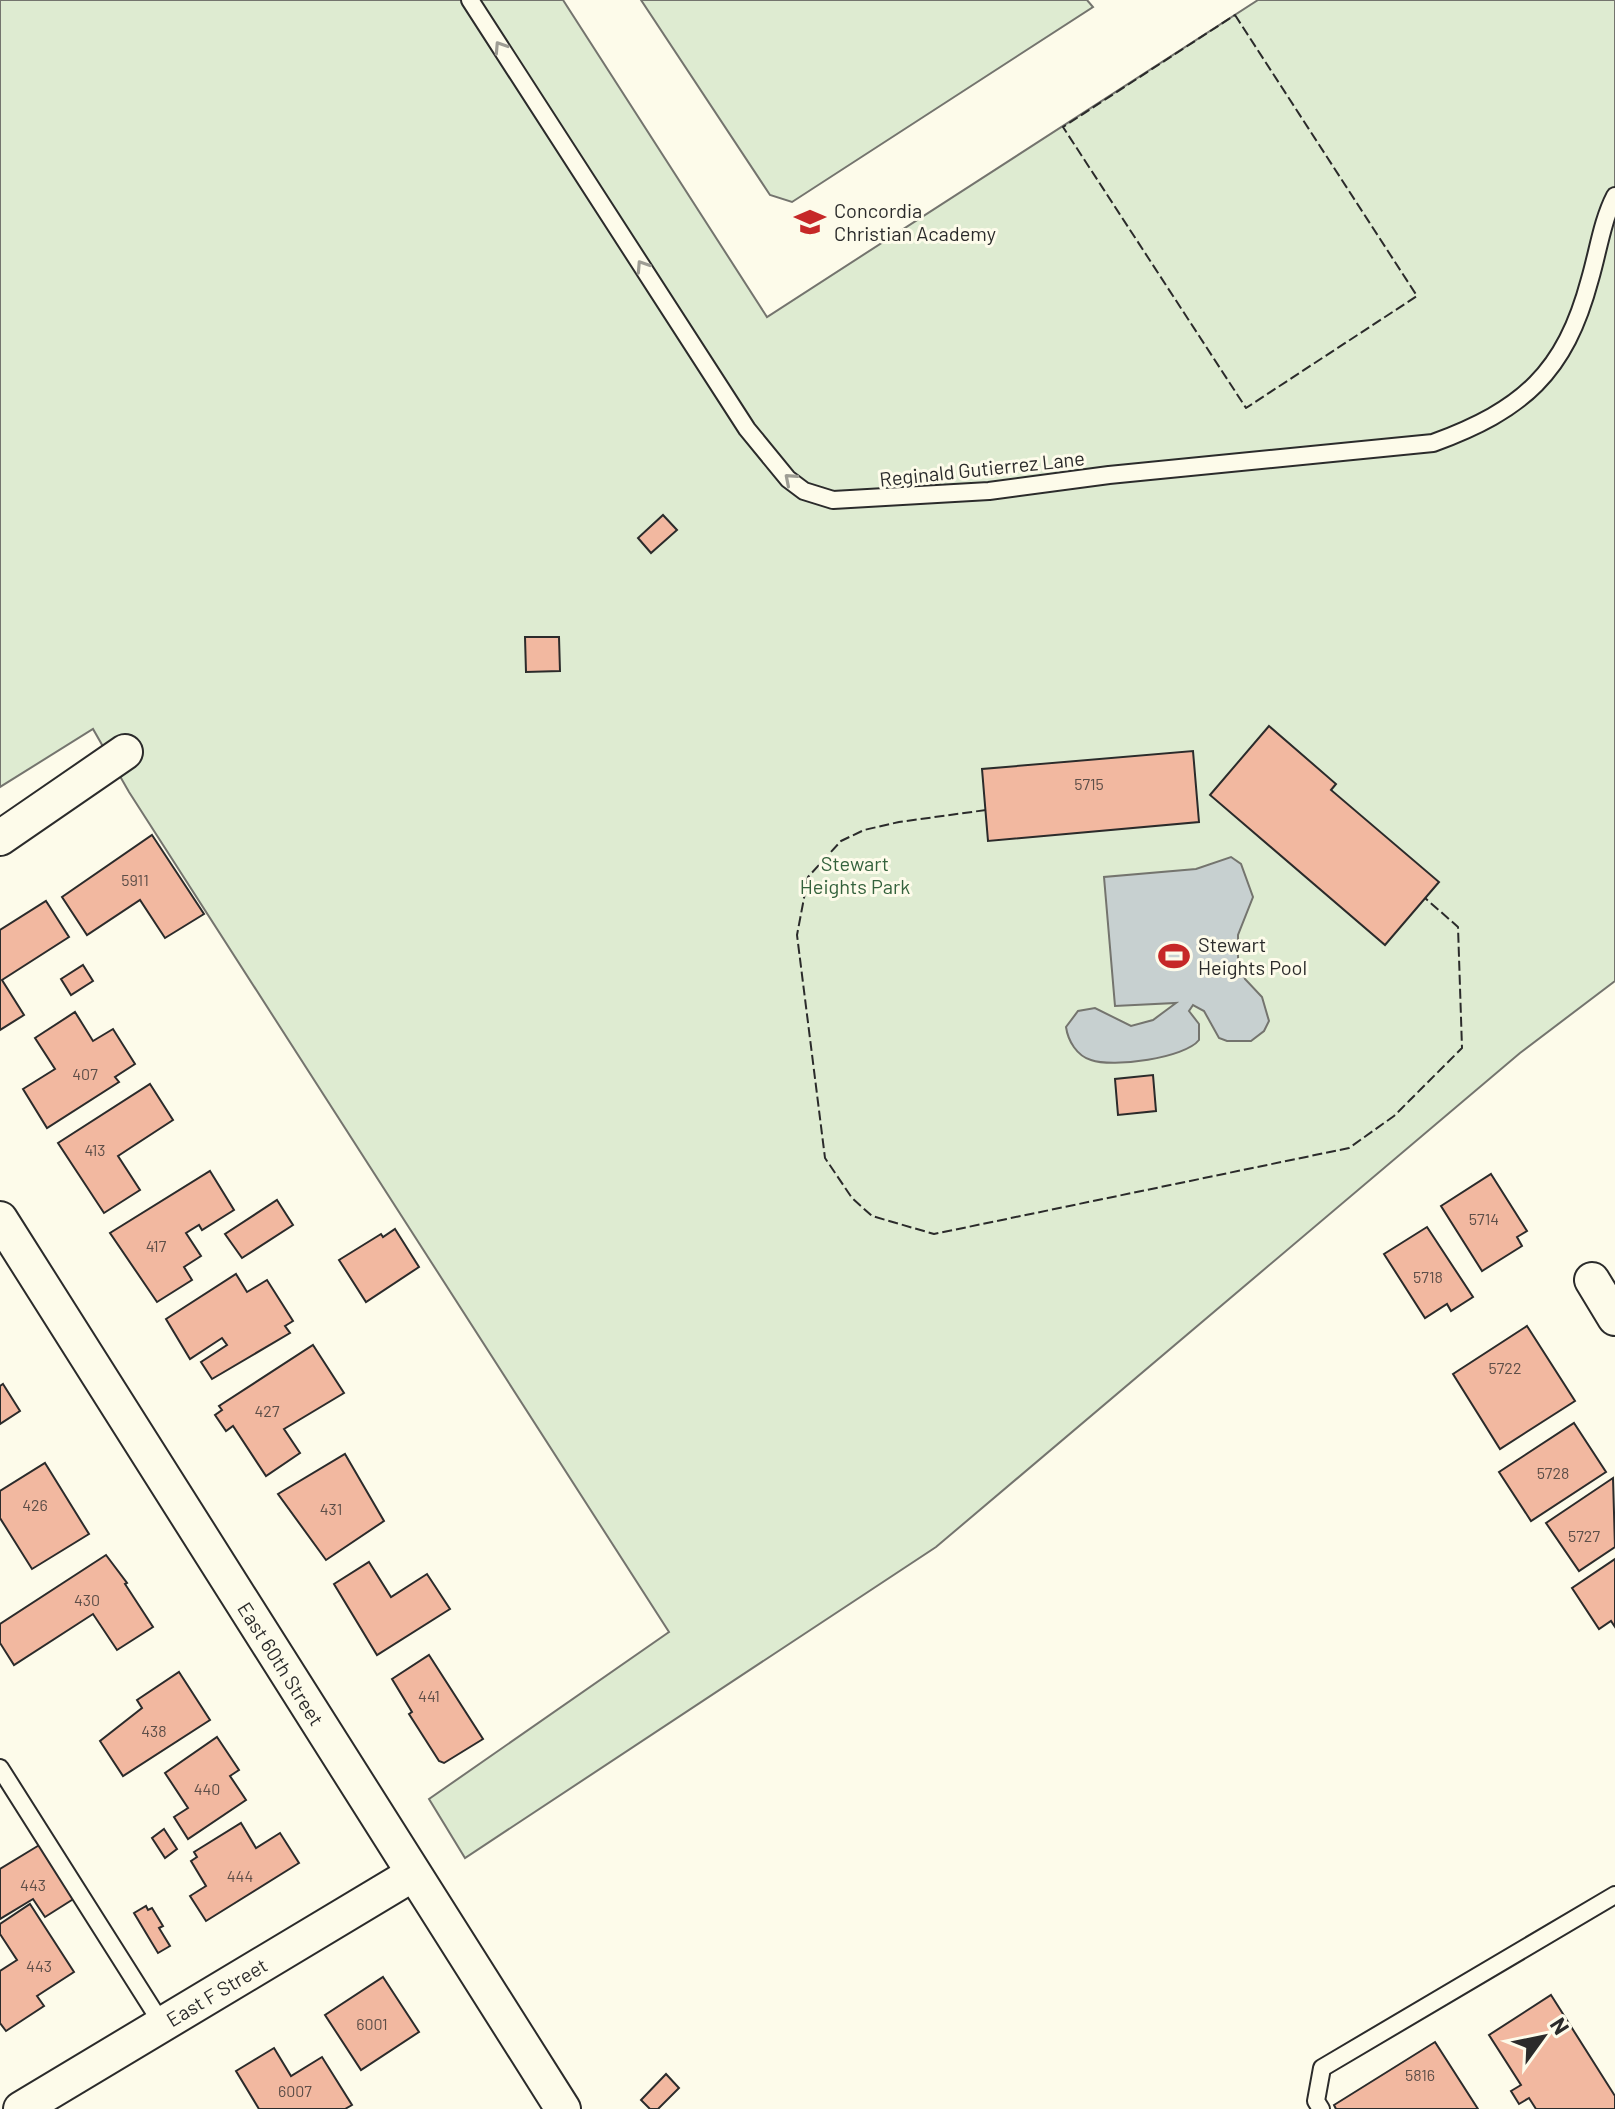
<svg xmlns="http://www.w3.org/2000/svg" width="1615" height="2109" viewBox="0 0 1615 2109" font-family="Barlow,sans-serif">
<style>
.green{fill:#deebd1;stroke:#74746e;stroke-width:2}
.water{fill:#c7d0d0;stroke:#74746e;stroke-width:2}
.building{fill:#f2b8a0;stroke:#2b2b2b;stroke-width:2}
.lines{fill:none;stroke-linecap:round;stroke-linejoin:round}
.service-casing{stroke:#2b2b2b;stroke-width:20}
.minor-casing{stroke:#2b2b2b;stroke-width:38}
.service{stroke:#fdfbea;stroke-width:16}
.minor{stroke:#fdfbea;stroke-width:34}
.fence{stroke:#2b2b2b;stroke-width:2;stroke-dasharray:10 4;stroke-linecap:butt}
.oneway{stroke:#9e9d94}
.labels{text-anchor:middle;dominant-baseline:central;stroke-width:6;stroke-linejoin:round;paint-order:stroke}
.number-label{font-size:16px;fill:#5d4e48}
.poi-label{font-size:20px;fill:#2b2b2b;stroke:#fdfbea;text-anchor:start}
.street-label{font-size:20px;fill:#2b2b2b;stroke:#fdfbea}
.park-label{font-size:20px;fill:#34623c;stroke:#fdfbea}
</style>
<rect width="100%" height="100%" fill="#fdfbea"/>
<g class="green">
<polygon points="0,0 563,0 767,317 1258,0 1615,0 1615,981 1520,1053 936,1547 465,1858 429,1799 669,1632 129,792 93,729 0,787"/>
<polygon points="641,0 1087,0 1093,7 792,202 770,195"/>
</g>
<path class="water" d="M1231,857L1241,864L1253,897L1238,935V961L1245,979L1262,997L1269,1021L1264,1031L1251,1041H1227L1219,1038L1204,1011L1193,1005L1189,1011L1199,1024V1040C1185,1058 1113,1068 1091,1060C1077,1056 1068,1041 1066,1027L1078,1011L1095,1008L1131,1026L1153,1020L1176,1003L1115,1006L1104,877L1196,869Z"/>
<g class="building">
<polygon points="663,515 677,530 651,553 638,538"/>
<polygon points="525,637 559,637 560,671 526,672"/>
<polygon points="1269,726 1336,784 1331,790 1439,882 1385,945 1210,795"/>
<polygon points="1193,751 1199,822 988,841 982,769"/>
<polygon points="152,835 204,914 165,938 140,900 87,935 62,897"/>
<polygon points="46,901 69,937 2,980 24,1015 0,1030 0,930"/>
<polygon points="83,965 93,981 71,995 61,979"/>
<polygon points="75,1012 93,1041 113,1029 135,1064 115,1077 119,1082 47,1128 23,1089 55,1069 35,1038"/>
<polygon points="1153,1075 1156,1111 1118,1115 1115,1079"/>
<polygon points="150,1084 173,1120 118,1156 140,1190 104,1213 58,1143"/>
<polygon points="210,1171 234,1210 202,1230 199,1225 186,1233 201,1256 184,1267 192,1280 157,1302 110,1233"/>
<polygon points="1491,1174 1527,1231 1517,1237 1522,1246 1482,1271 1441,1206"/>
<polygon points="277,1200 293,1225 242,1258 225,1234"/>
<polygon points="1427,1227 1473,1297 1451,1311 1447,1304 1425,1318 1384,1254"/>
<polygon points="395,1229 419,1267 366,1302 339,1260 381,1234 383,1237"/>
<polygon points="236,1274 247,1292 267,1280 293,1321 285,1326 290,1333 212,1379 201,1362 227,1345 222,1338 190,1359 166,1319"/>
<polygon points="1527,1326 1575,1401 1500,1449 1453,1374"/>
<polygon points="313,1345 344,1393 284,1429 300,1453 266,1476 233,1426 226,1431 215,1415 222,1410 219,1406"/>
<polygon points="3,1384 20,1411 0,1424 0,1386"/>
<polygon points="1574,1423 1606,1472 1531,1521 1499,1472"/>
<polygon points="345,1454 384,1521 326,1560 278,1494"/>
<polygon points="45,1463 89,1534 32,1569 0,1518 0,1491"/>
<polygon points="1613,1478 1615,1547 1579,1571 1546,1523"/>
<polygon points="106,1555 127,1583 125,1584 153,1627 117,1650 93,1614 14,1665 0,1643 0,1624"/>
<polygon points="1615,1559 1615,1627 1611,1621 1599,1629 1572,1588"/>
<polygon points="369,1562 391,1597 427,1574 450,1609 377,1655 334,1584"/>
<polygon points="429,1655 483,1739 444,1763 439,1761 409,1714 412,1712 392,1679"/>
<polygon points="179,1672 210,1720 123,1776 100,1741 142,1708 137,1700"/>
<polygon points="217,1737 239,1770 230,1776 246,1800 188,1839 174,1817 188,1808 165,1773"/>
<polygon points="241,1823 256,1848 280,1833 299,1863 206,1921 190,1896 206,1886 191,1861 197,1857 194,1852"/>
<polygon points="164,1829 177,1849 165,1858 152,1838"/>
<polygon points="41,1844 75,1898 45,1917 33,1899 0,1919 0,1869"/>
<polygon points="30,1904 74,1972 37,1996 44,2006 6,2031 0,2023 0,1971 17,1960 0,1934 0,1924"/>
<polygon points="146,1906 148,1910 152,1908 163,1926 159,1928 170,1946 158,1953 134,1913"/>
<polygon points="383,1977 419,2032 361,2070 325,2015"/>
<polygon points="1551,1995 1615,2096 1615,2109 1536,2109 1529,2098 1519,2104 1511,2091 1521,2085 1489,2035"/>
<polygon points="1435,2042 1478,2109 1336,2109 1334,2105"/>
<polygon points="274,2048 291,2076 322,2057 352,2105 345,2109 259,2109 236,2071"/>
<polygon points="666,2074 679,2088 658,2109 650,2109 641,2100"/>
</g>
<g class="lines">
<defs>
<g id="service">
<path d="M470,0L747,429L788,479L804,491L833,500L989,491L1109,475L1433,443C1523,410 1565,373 1590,279C1598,252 1602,221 1615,196"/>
<polyline points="0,1768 162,2024"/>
<polyline points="1321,2109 1316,2101 1322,2068 1615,1895"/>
</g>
<g id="minor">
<polyline points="0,838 125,752"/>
<path id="s1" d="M0,1219L563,2109"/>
<polyline points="1592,1280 1615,1318"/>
<path id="s2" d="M21,2109L413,1874"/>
</g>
</defs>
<use href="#service" class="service-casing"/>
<use href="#minor" class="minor-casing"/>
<use href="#service" class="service"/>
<use href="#minor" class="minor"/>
<g class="fence">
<polygon points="1235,15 1417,296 1246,408 1063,127"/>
<polyline points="986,810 899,822 864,830 841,841 808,877 797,935 825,1158 852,1198 872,1216 934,1234 1349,1148 1394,1116 1462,1048 1458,927 1425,898"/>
</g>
</g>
<defs><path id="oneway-chevron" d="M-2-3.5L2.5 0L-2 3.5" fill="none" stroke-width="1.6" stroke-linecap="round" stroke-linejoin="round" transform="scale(2)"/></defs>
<g class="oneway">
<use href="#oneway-chevron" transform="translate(500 47) rotate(-123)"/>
<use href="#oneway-chevron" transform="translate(642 266) rotate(-123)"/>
<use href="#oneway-chevron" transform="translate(790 479) rotate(-139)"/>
</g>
<defs>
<symbol id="school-bare" viewBox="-9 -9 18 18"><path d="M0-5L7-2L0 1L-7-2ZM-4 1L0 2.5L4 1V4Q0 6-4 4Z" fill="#c62828" stroke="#fdfbea" stroke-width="2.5" paint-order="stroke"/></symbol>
<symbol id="stadium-bare" viewBox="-9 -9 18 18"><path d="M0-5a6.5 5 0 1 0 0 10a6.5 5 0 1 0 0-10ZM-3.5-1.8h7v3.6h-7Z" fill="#c62828" stroke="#fdfbea" stroke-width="2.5" paint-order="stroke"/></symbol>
</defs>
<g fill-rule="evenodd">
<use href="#school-bare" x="788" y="200" width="44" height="44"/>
<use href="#stadium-bare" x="1152" y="934" width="44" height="44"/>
</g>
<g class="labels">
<g class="number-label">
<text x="1089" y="783">5715</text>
<text x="135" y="879">5911</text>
<text x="85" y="1073">407</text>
<text x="95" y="1149">413</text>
<text x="1484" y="1218">5714</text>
<text x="156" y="1245">417</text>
<text x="1428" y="1276">5718</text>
<text x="1505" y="1367">5722</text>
<text x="267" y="1410">427</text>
<text x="1553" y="1472">5728</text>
<text x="35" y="1504">426</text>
<text x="331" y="1508">431</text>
<text x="1584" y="1535">5727</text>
<text x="87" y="1599">430</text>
<text x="429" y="1695">441</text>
<text x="154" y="1730">438</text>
<text x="207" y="1788">440</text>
<text x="240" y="1875">444</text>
<text x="33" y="1884">443</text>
<text x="39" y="1965">443</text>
<text x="372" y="2023">6001</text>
<text x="1420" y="2074">5816</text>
<text x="295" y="2090">6007</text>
</g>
<g class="poi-label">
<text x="834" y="210">Concordia<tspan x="834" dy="23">Christian Academy</tspan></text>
<text x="1198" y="944">Stewart<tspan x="1198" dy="23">Heights Pool</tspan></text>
</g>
<g class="street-label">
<text transform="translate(982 468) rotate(-6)">Reginald Gutierrez Lane</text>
<text stroke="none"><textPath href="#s1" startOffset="526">East 60th Street</textPath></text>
<text stroke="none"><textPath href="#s2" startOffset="228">East F Street</textPath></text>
</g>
<g class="park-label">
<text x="855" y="863">Stewart<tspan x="855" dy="23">Heights Park</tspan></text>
</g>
</g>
<g transform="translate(1543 2037) rotate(57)" stroke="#fdfbea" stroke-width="6" paint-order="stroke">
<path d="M0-6L14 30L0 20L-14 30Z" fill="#2b2b2b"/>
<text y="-12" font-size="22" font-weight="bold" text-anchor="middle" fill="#2b2b2b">N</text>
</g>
</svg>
